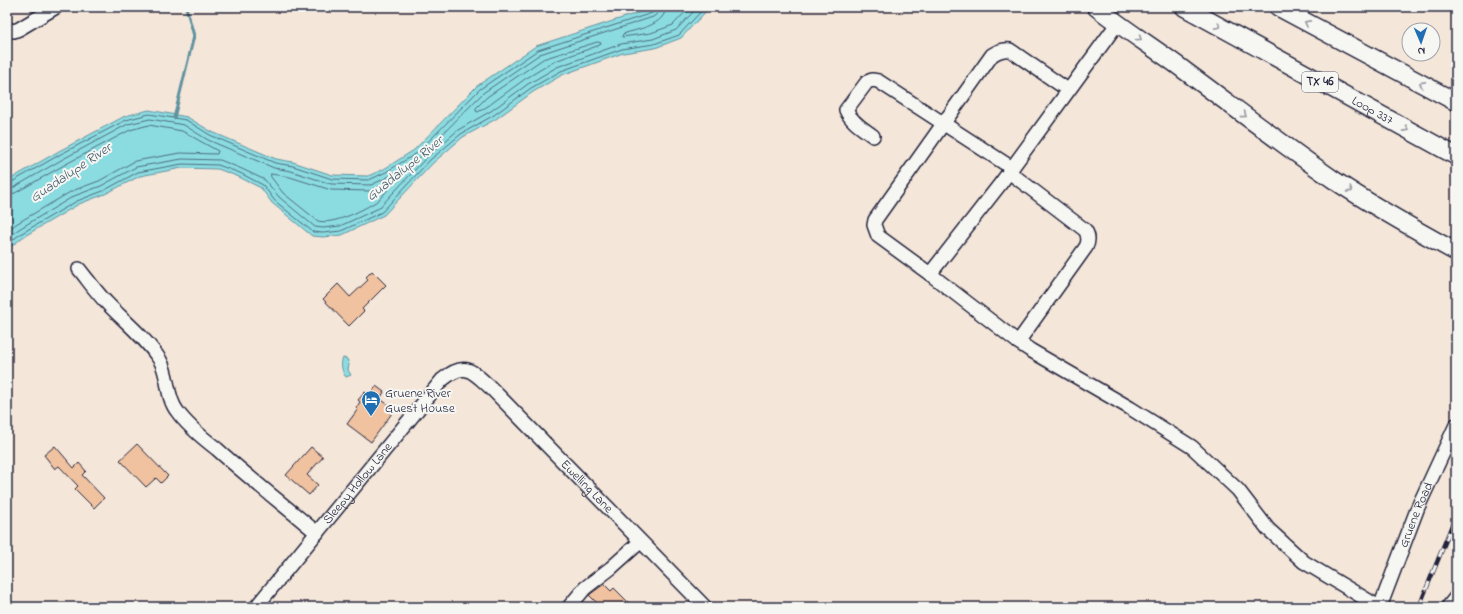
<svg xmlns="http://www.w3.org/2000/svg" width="1463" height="614" viewBox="0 0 1463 614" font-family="'Indie Flower',sans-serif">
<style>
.water{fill:#8bdce1;stroke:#61929f}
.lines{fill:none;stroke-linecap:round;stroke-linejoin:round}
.shore{stroke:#4c6c7d;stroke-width:1}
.stream{stroke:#61929f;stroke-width:3}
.building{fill:#f0c2a0;stroke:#22223b}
.minor-casing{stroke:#22223b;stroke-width:16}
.major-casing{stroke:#22223b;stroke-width:20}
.minor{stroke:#f6f6f2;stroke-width:13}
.major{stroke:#f6f6f2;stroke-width:17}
.rail-casing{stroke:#22223b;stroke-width:4.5}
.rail{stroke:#f6f6f2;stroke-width:3;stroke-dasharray:9;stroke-linecap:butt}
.oneway{stroke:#9797a0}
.labels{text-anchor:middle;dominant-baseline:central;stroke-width:4;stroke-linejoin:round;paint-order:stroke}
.shield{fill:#f6f6f2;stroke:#626272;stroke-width:1}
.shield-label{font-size:12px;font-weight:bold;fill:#22223b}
.street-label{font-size:13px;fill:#22223b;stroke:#f6f6f2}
.poi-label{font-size:13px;fill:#22223b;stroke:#f6f6f2;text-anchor:start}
.water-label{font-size:14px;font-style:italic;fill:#425a6d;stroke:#f6f6f2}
</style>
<rect width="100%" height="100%" fill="#f4e6d9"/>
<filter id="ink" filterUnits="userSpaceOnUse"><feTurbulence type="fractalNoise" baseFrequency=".025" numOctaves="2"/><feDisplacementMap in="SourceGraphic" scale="8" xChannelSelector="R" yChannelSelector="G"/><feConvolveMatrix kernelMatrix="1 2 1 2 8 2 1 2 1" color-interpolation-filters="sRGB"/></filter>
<g filter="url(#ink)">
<g class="water">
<polygon points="656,7 710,7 681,38 655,48 623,53 562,75 533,92 496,119 463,137 433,163 384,215 342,235 323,237 312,236 272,203 261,188 239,177 218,169 182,168 140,176 105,194 79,204 23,237 7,250 7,181 59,151 125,116 149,110 187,117 212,132 276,159 293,162 332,175 368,176 384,169 414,150 477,86 536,46"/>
<path d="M343,358L347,359L349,364L348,370L351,375L346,377C342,373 340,363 343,358Z"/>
</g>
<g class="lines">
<g class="shore">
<path d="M666,7C665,26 637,29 623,34L622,37L651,33L673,25L690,7"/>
<polygon points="598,42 601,43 600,45 555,61 525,79 488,106 478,112 476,111 476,108 487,97 543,59"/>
<path d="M271,174L290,177L331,190L369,191L389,183L391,185C387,191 380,200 374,203C361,211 333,225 318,221L283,193L271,177Z"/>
<polyline points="7,184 10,183 61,154 126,120 149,114 186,120 210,135 275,163 293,166 332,179 369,180 386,172 417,153 480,89 538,50 652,13 654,11 655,7"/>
<polyline points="7,189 13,188 63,159 128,124 150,119 184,125 208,140 274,168 291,171 331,184 371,185 388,177 420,157 483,93 540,54 653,17 658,13 660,7"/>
<polyline points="7,195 15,193 66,164 130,130 149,125 182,131 218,151 217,154 180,153 135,161 99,181 72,191 16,224 7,231"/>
<polyline points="7,238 19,229 74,196 101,186 136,167 182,159 220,160 242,169 265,180 279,197 315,227 323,228 340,226 379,208 427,157 458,130 491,111 528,84 557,67 621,44 653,39 676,30 698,7"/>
<polyline points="7,244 22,233 77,201 103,191 138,172 182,164 218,165 240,173 263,185 275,201 313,232 323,233 341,231 382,212 430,160 461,134 494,115 531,88 561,71 622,49 654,44 679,35 705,7"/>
</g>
<polyline class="stream" points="174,118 194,36 186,7"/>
</g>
<g class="building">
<polygon points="372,271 386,285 362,309 364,311 349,326 323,299 338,284 350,297 368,280 366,277"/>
<polygon points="376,386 384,392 380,399 395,409 371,442 347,424 358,409 356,408 360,402 358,400 365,392 370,396"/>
<polygon points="137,444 168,476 161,483 156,478 146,487 120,460"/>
<polygon points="55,446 74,468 79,463 86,471 82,475 104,498 94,508 75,489 78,486 59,466 55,469 44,455"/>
<polygon points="311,447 323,457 307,475 318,485 309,495 286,475"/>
<polygon points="604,584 611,591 614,588 633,607 601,607 589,595"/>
</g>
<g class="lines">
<defs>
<g id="minor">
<polyline points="7,29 14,31 19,29 56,7"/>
<path d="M1068,90L1010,50C1003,49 998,51 992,55L875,220L874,225L878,236L930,274L1001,183C1040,130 1078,77 1117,24"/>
<path d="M873,136C864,129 851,122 846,110L867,82L872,80L878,81L1012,168"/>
<path d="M79,269C88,280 96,292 106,302C124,321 145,337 160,360C169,375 166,397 177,411C186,424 204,439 217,449C249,478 284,505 317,533"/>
<path d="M930,274L1018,342L1086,247C1089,241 1089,236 1085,230L1009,172"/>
<polyline points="1018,342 1030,350 1130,408 1192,447 1238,490 1268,529 1304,562 1379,607"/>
<path id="s1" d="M256,607L442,380C465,361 471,370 491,388L705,607"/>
<polyline points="569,607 585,588 611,568 640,542"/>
<path id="s2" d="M1380,607L1418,507L1456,425"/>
<polyline points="1448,607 1456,597"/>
</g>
<g id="major">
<path d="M1096,7C1125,30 1156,49 1185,71C1234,107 1283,145 1334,180C1373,206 1414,229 1456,252"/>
<path id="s3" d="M1184,7L1456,156"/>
<polyline points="1278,7 1456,102"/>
</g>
</defs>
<use href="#minor" class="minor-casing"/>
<use href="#major" class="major-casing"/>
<use href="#minor" class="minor"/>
<use href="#major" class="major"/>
<defs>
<polyline id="rail" points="1419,607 1456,515"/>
</defs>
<use href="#rail" class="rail-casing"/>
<use href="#rail" class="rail"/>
</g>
<defs><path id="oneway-chevron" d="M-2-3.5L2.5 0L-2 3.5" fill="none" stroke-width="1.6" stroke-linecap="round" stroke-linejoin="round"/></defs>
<g class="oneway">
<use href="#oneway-chevron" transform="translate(1307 23) rotate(-152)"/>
<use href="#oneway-chevron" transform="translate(1218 26) rotate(29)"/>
<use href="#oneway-chevron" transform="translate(1139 38) rotate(34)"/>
<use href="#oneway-chevron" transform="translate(1422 84) rotate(-152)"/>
<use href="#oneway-chevron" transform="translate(1244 115) rotate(37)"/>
<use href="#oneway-chevron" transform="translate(1406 129) rotate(29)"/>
<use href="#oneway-chevron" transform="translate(1350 190) rotate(33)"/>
</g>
</g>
<defs>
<symbol id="hotel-pin" viewBox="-11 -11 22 30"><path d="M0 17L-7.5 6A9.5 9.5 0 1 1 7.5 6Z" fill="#1f6fb2" stroke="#f6f6f2"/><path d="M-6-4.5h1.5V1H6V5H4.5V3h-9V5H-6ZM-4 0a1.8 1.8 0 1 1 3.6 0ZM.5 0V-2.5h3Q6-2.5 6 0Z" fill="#fff"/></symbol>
</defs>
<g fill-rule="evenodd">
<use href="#hotel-pin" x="360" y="389" width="22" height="30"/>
</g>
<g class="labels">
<rect class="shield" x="1302" y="72" width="36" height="20" rx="3"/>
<g class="shield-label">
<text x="1320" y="82">TX 46</text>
</g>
<g class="street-label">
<text stroke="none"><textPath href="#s3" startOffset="215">Loop 337</textPath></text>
<text stroke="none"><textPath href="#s1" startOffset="160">Sleepy Hollow Lane</textPath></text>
<text stroke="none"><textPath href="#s1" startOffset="489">Ewelling Lane</textPath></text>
<text stroke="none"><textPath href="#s2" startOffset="99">Gruene Road</textPath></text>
</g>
<g class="poi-label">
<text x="385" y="393">Gruene River<tspan x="385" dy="15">Guest House</tspan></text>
</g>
<g class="water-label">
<text transform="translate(405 169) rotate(-39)">Guadalupe River</text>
<text transform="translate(71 173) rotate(-34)">Guadalupe River</text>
</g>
</g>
<rect width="1463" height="614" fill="none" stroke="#f6f6f2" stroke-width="24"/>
<rect x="12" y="12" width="1439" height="590" fill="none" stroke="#22223b" stroke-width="1.5" filter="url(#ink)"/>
<g transform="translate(1421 42) rotate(178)"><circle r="19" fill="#f6f6f2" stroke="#a1a1a9"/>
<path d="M0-3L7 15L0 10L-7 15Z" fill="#1f6fb2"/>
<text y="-6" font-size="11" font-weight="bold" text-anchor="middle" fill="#22223b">N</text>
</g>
</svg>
